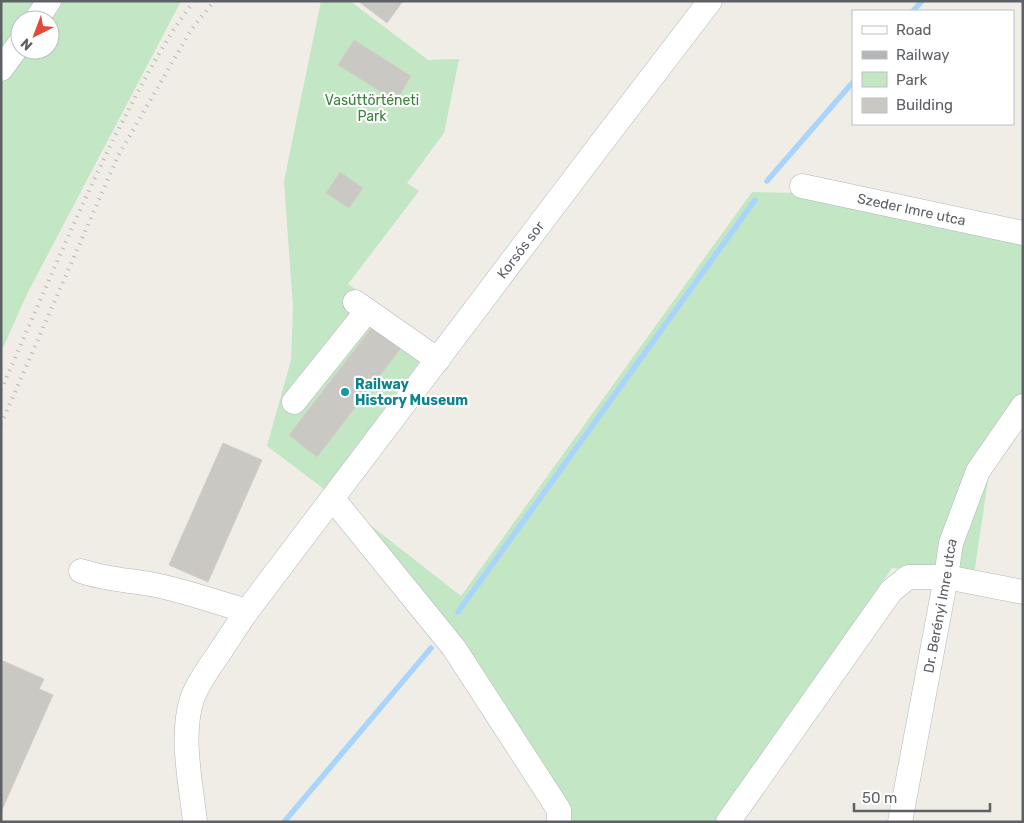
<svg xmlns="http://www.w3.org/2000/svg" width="1024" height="823" viewBox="0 0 1024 823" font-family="Rubik,sans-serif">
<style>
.green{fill:#c3e6c4;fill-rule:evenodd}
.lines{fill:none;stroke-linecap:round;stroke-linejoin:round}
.stream{stroke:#a9d5fc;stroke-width:5.5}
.building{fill:#cac8c3;stroke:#d4cfc4}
.minor-casing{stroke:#b3b6ba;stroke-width:25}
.minor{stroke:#fff;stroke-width:24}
.rail{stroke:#b4b5b6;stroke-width:4;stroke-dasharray:1 6;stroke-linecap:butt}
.culture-dot{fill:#0f9aa8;stroke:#fff;stroke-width:2}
.labels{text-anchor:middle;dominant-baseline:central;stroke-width:4.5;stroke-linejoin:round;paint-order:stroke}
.park-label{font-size:14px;fill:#38833e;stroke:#fff}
.street-label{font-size:14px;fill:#5d6166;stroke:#fff}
.culture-label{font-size:14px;font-weight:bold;fill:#0d838f;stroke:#fff;text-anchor:start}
</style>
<rect width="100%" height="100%" fill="#efede6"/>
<g class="green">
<path d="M1,1H181L27,294L1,352ZM20,20H50V50H20Z"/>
<polygon points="321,1 350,1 428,60 459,59 444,133 407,183 419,191 348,284 433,344 324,489 267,446 291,360 293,307 284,181"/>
<polygon points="752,192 801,193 1023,244 1023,391 995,433 974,574 892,568 718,822 567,822 356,514 461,596"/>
</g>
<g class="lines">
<g class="stream">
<polyline points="913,11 922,1"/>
<polyline points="767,181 853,82"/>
<polyline points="458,612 755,200"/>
<polyline points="284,822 431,648"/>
</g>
</g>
<g class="building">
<polygon points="358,1 403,1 387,23"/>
<polygon points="354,40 411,76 396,101 338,65"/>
<polygon points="340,172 363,188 349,208 326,193"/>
<polygon points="373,326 401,348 317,457 289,435"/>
<polygon points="223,443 262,460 208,582 169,565"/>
<polygon points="1,660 44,679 39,689 53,695 1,812"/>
</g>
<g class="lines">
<defs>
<g id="minor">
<polyline points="36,20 49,1"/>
<polyline points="1,69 20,43"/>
<path id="s1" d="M802,186L1023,233"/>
<polyline points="355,302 438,360"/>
<polyline points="294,402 367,311"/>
<polyline points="333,499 454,648 559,810 559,822"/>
<path d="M81,571C104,579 126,580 150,584C183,590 215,602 247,611"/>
<path id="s2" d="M195,822C191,783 180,737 192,699C197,685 206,672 215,659C226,643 236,627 247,611L599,146L710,1"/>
<polyline points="728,822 891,591 908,577 946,577 1023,592"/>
<path id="s3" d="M900,822L946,577L951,543L978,471L1023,406"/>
</g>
</defs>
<use href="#minor" class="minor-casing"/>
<use href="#minor" class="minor"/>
<g class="rail">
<path d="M1,390C39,304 75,217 117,132C141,86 162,43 194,1"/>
<polyline points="1,424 118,156 191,30 214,1"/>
</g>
</g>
<circle class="culture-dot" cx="345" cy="392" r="5"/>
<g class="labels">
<g class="park-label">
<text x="372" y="100">Vasúttörténeti<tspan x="372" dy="16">Park</tspan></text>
</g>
<g class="street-label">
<text stroke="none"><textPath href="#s1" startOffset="112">Szeder Imre utca</textPath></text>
<text stroke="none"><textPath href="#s2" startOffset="681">Korsós sor</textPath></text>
<text stroke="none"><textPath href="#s3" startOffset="220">Dr. Berényi Imre utca</textPath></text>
</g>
<g class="culture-label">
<text x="355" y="384">Railway<tspan x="355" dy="16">History Museum</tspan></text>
</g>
</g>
<rect width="1024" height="823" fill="none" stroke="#5d6166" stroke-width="5"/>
<rect x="852" y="10" width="162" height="115" fill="#ffffff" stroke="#bec0c2"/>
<rect x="862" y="26" width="25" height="8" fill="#ffffff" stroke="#bec0c2"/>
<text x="896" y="35" font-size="15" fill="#5d6166">Road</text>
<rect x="862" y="51" width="25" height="8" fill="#b4b5b6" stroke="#bec0c2"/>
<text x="896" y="60" font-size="15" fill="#5d6166">Railway</text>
<rect x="862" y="72" width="25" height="15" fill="#c3e6c4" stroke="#bec0c2"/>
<text x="896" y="85" font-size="15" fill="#5d6166">Park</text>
<rect x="862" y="98" width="25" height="15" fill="#cac8c3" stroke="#bec0c2"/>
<text x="896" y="110" font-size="15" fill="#5d6166">Building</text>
<g transform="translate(35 35) rotate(222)"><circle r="24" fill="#ffffff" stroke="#bec0c2"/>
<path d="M0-4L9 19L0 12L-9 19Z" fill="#e44a37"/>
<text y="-8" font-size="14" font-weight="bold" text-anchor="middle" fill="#5d6166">N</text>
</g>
<path d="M854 803v8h136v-8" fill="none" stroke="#5d6166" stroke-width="2.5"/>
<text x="862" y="803" font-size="15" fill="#5d6166" stroke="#ffffff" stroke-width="4" paint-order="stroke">50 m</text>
</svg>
